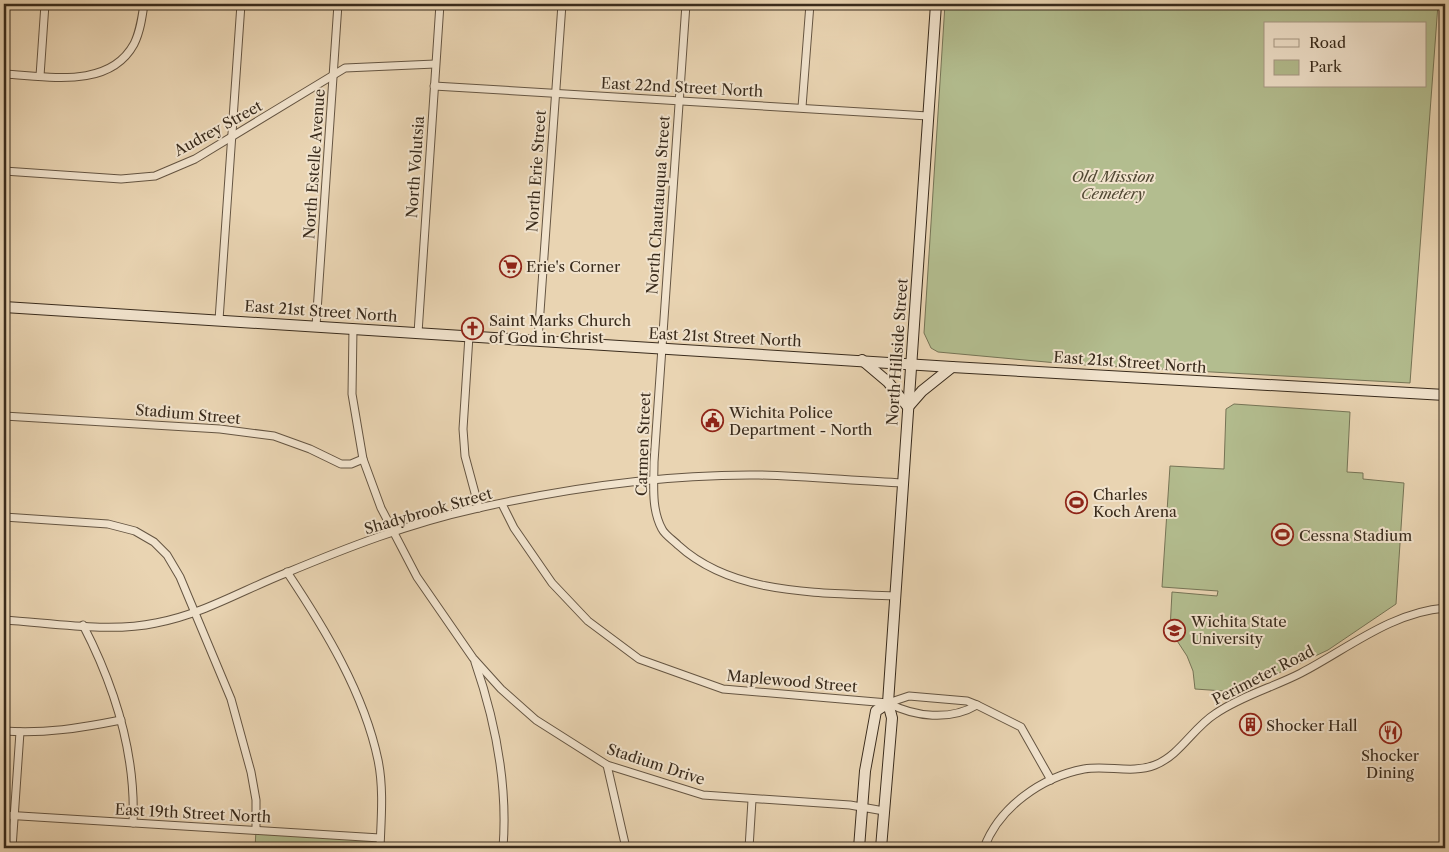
<svg xmlns="http://www.w3.org/2000/svg" width="1449" height="852" viewBox="0 0 1449 852" font-family="'Libre Caslon Text',serif">
<style>
.green{fill:#b3bd8f;stroke:#767456;fill-rule:evenodd}
.lines{fill:none;stroke-linecap:round;stroke-linejoin:round}
.minor-casing{stroke:#655542;stroke-width:9}
.secondary-casing{stroke:#392b1c;stroke-width:12}
.minor{stroke:#f1e3cd;stroke-width:7}
.secondary{stroke:#f1e3cd;stroke-width:10}
.labels{text-anchor:middle;dominant-baseline:central;stroke-width:4;stroke-linejoin:round;paint-order:stroke}
.street-label{font-size:15px;fill:#392b1c;stroke:#f1e3cd}
.park-label{font-size:15px;font-style:italic;fill:#514833;stroke:#f1e3cd}
.poi-label{font-size:15px;fill:#392b1c;stroke:#f1e3cd;text-anchor:start}
</style>
<rect width="100%" height="100%" fill="#e9d4b2"/>
<filter id="stains"><feTurbulence type="fractalNoise" baseFrequency=".004" numOctaves="4"/><feColorMatrix values="0 0 0 0 .2 0 0 0 0 .09 0 0 0 0 .02 0 0 0 .5 -.17"/></filter>
<radialGradient id="worn" r=".72"><stop offset=".6" stop-color="#630" stop-opacity="0"/><stop offset="1" stop-color="#630" stop-opacity=".3"/></radialGradient>
<g class="green">
<path d="M945,4H1438L1410,383L1068,364L938,352L931,348L924,333ZM1265,24H1425V86H1265Z"/>
<polygon points="1234,404 1350,412 1347,472 1363,473 1363,479 1404,483 1396,604 1328,650 1238,692 1195,689 1193,671 1187,656 1170,630 1172,592 1217,596 1218,591 1162,587 1170,466 1224,469 1226,409"/>
<polygon points="256,830 380,838 379,848 255,848"/>
</g>
<g class="lines">
<defs>
<g id="minor">
<path d="M686,4L654,462C654,484 651,509 662,529C665,535 673,540 678,545C735,597 823,592 895,596"/>
<path d="M4,74C46,76 109,90 134,44C140,32 142,18 144,4"/>
<polyline points="40,76 45,4"/>
<polyline points="434,86 928,116"/>
<polyline points="802,107 810,4"/>
<polyline points="4,171 121,179 155,176 195,159 345,68 435,64"/>
<polyline points="219,320 241,4"/>
<polyline points="316,326 338,4"/>
<polyline points="353,328 352,394 363,459 381,508 417,577 473,658 501,689 536,720 607,765 703,795 850,805 884,811"/>
<polyline points="418,333 440,4"/>
<polyline points="469,336 463,429 465,456 479,508"/>
<polyline points="538,340 562,4"/>
<polyline points="4,416 220,429 274,436 310,449 341,464 351,464 363,459"/>
<path d="M502,504L514,528L552,583L588,621L639,659L723,689L888,703L909,696L967,701L977,705C950,721 915,717 888,703"/>
<polyline points="4,517 108,524 135,531 154,542 167,555 180,577 231,699 251,772 256,800 256,830"/>
<path d="M287,572C325,629 364,693 378,760C384,789 381,820 380,848"/>
<path d="M4,620C52,623 110,633 156,623C201,615 243,590 286,573C346,548 410,523 474,509C567,488 664,474 759,475C807,476 855,481 903,483"/>
<path d="M83,625C115,687 136,753 133,823"/>
<path d="M475,662C496,723 508,784 503,848"/>
<polyline points="977,705 1021,727 1051,780"/>
<path d="M4,731C44,734 81,728 121,720"/>
<polyline points="607,765 626,848"/>
<polyline points="4,815 380,838"/>
<polyline points="12,848 20,732"/>
<polyline points="749,848 752,800"/>
<path d="M984,848C999,807 1042,777 1084,769C1108,765 1132,774 1155,765C1180,755 1193,728 1215,714C1241,696 1274,687 1301,673C1347,649 1392,612 1445,608"/>
</g>
<g id="secondary">
<polyline points="4,307 952,367 1445,395"/>
<polyline points="862,360 888,382 908,407 922,391 952,367"/>
<polyline points="859,848 865,771 876,711 888,703"/>
<polyline points="881,848 892,718 888,703 936,4"/>
</g>
</defs>
<use href="#minor" class="minor-casing"/>
<use href="#secondary" class="secondary-casing"/>
<use href="#minor" class="minor"/>
<use href="#secondary" class="secondary"/>
</g>
<defs>
<symbol id="supermarket-ring" viewBox="-11 -11 22 22"><circle r="9.5" fill="#f1e3cd" stroke="#8f2418" stroke-width="1.5"/><path d="M-6-5.5h2.5l.6 2H6L4.5 2H-2.5L-4.4-4H-6ZM-1.5 3.2a1.3 1.3 0 1 0 .1 0ZM3 3.2a1.3 1.3 0 1 0 .1 0Z" fill="#8f2418"/></symbol>
<symbol id="church-ring" viewBox="-11 -11 22 22"><circle r="9.5" fill="#f1e3cd" stroke="#8f2418" stroke-width="1.5"/><path d="M-1.2-6h2.4v3.5h3.3v2.4h-3.3V6h-2.4V-.1h-3.3v-2.4h3.3Z" fill="#8f2418"/></symbol>
<symbol id="civic-ring" viewBox="-11 -11 22 22"><circle r="9.5" fill="#f1e3cd" stroke="#8f2418" stroke-width="1.5"/><path d="M-.6-6.5H3V-4.5H.6V-3L4-1V1h2V6H-6V1h2V-1L-.6-3ZM-1.2 2.5V6h2.4V2.5Z" fill="#8f2418"/></symbol>
<symbol id="stadium-ring" viewBox="-11 -11 22 22"><circle r="9.5" fill="#f1e3cd" stroke="#8f2418" stroke-width="1.5"/><path d="M0-5a6.5 5 0 1 0 0 10a6.5 5 0 1 0 0-10ZM-3.5-1.8h7v3.6h-7Z" fill="#8f2418"/></symbol>
<symbol id="university-ring" viewBox="-11 -11 22 22"><circle r="9.5" fill="#f1e3cd" stroke="#8f2418" stroke-width="1.5"/><path d="M0-5L7-2L0 1L-7-2ZM-4 1L0 2.5L4 1V4Q0 6-4 4Z" fill="#8f2418"/></symbol>
<symbol id="building-ring" viewBox="-11 -11 22 22"><circle r="9.5" fill="#f1e3cd" stroke="#8f2418" stroke-width="1.5"/><path d="M-4-6H4V6H1V3H-1V6H-4ZM-2.5-4.3h1.7v1.8h-1.7ZM.8-4.3h1.7v1.8H.8ZM-2.5-1h1.7V.8h-1.7ZM.8-1h1.7V.8H.8Z" fill="#8f2418"/></symbol>
<symbol id="restaurant-ring" viewBox="-11 -11 22 22"><circle r="9.5" fill="#f1e3cd" stroke="#8f2418" stroke-width="1.5"/><path d="M-5-6h1v4h1v-4h1v4h1v-4h1v5L-1.5 .5V6h-2V.5L-5-1ZM5-6V6H3V1.5H1.5Q1.5-4 5-6Z" fill="#8f2418"/></symbol>
</defs>
<g fill-rule="evenodd">
<use href="#supermarket-ring" x="498" y="254" width="25" height="25"/>
<use href="#church-ring" x="460" y="316" width="25" height="25"/>
<use href="#civic-ring" x="700" y="408" width="25" height="25"/>
<use href="#stadium-ring" x="1064" y="490" width="25" height="25"/>
<use href="#stadium-ring" x="1270" y="522" width="25" height="25"/>
<use href="#university-ring" x="1162" y="618" width="25" height="25"/>
<use href="#building-ring" x="1238" y="712" width="25" height="25"/>
<use href="#restaurant-ring" x="1378" y="720" width="25" height="25"/>
</g>
<g class="labels">
<g class="street-label">
<text transform="translate(682 87) rotate(3)">East 22nd Street North</text>
<text transform="translate(218 128) rotate(-29)">Audrey Street</text>
<text transform="translate(314 164) rotate(-86)">North Estelle Avenue</text>
<text transform="translate(415 167) rotate(-86)">North Volutsia</text>
<text transform="translate(536 171) rotate(-86)">North Erie Street</text>
<text transform="translate(658 205) rotate(-86)">North Chautauqua Street</text>
<text transform="translate(321 311) rotate(4)">East 21st Street North</text>
<text transform="translate(725 337) rotate(3)">East 21st Street North</text>
<text transform="translate(897 352) rotate(-86)">North Hillside Street</text>
<text transform="translate(1130 362) rotate(4)">East 21st Street North</text>
<text transform="translate(188 414) rotate(5)">Stadium Street</text>
<text transform="translate(643 444) rotate(-88)">Carmen Street</text>
<text transform="translate(428 511) rotate(-16)">Shadybrook Street</text>
<text transform="translate(1263 675) rotate(-27)">Perimeter Road</text>
<text transform="translate(792 681) rotate(5)">Maplewood Street</text>
<text transform="translate(656 764) rotate(18)">Stadium Drive</text>
<text transform="translate(193 813) rotate(3)">East 19th Street North</text>
</g>
<g class="park-label">
<text x="1113" y="176">Old Mission<tspan x="1113" dy="17">Cemetery</tspan></text>
</g>
<g class="poi-label">
<text x="526" y="266">Erie's Corner</text>
<text x="489" y="320">Saint Marks Church<tspan x="489" dy="17">of God in Christ</tspan></text>
<text x="729" y="412">Wichita Police<tspan x="729" dy="17">Department - North</tspan></text>
<text x="1093" y="494">Charles<tspan x="1093" dy="17">Koch Arena</tspan></text>
<text x="1299" y="535">Cessna Stadium</text>
<text x="1191" y="621">Wichita State<tspan x="1191" dy="17">University</tspan></text>
<text x="1266" y="725">Shocker Hall</text>
<text x="1390" y="755" text-anchor="middle">Shocker<tspan x="1390" dy="17">Dining</tspan></text>
</g>
</g>
<rect width="1449" height="852" fill="none" stroke="#e9d4b2" stroke-width="20"/>
<rect x="5" y="5" width="1439" height="842" fill="none" stroke="#392b1c" stroke-width="2.5"/>
<rect x="10" y="10" width="1429" height="832" fill="none" stroke="#392b1c"/>
<rect x="1264" y="22" width="162" height="65" fill="#f1e3cd" stroke="#a79986"/>
<rect x="1274" y="39" width="25" height="8" fill="#f1e3cd" stroke="#a79986"/>
<text x="1309" y="48" font-size="15" fill="#392b1c">Road</text>
<rect x="1274" y="60" width="25" height="15" fill="#b3bd8f" stroke="#a79986"/>
<text x="1309" y="72" font-size="15" fill="#392b1c">Park</text>
<rect width="100%" height="100%" filter="url(#stains)"/>
<rect width="100%" height="100%" fill="url(#worn)"/>
</svg>
